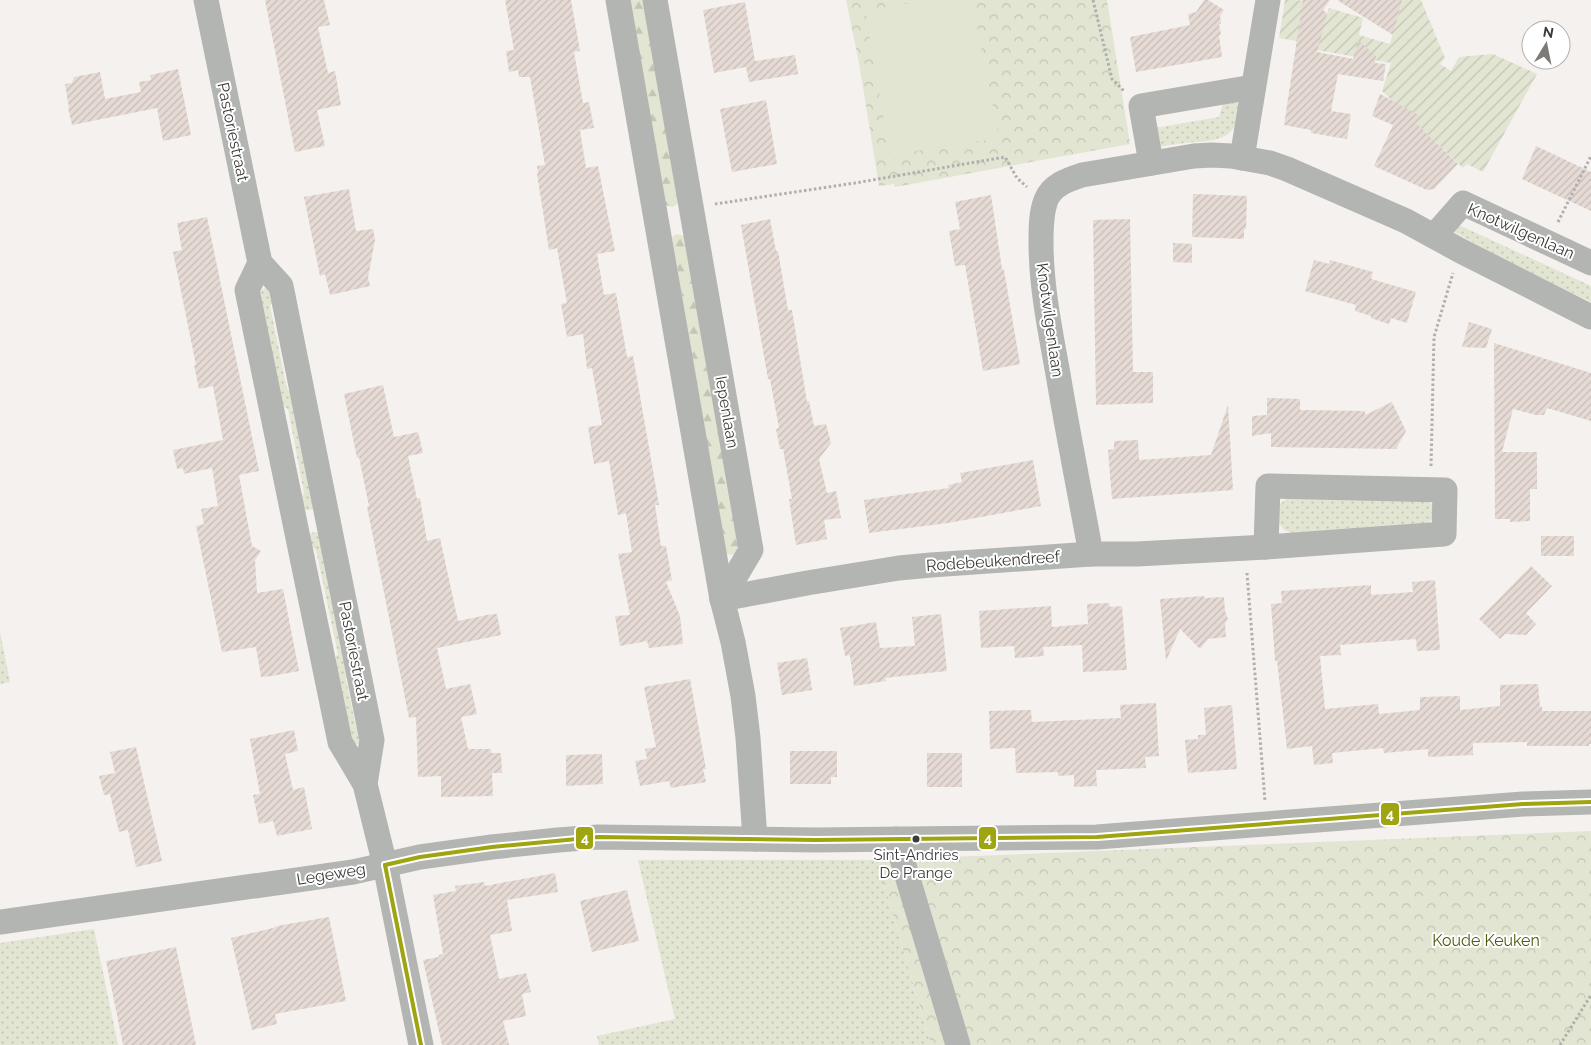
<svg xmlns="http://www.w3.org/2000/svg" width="1591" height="1045" viewBox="0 0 1591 1045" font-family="Raleway,sans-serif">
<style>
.grass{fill:url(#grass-dots)}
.forest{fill:url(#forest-firs)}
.park{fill:url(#park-crowns)}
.garden{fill:url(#garden-furrows)}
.pitch{fill:#e2e5d2}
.building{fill:url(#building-hatch)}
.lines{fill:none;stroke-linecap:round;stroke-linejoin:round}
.path{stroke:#afb0ae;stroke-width:3;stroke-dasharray:2.5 2.5;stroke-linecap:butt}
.minor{stroke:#b2b5b1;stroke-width:25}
.bus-1-casing{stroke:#fff;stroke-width:8}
.bus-1{stroke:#9ea511;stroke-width:4}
.bus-dot{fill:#3c3a38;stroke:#fff;stroke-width:2}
.labels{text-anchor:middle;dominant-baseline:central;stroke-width:4;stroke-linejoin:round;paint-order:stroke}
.bus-label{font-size:15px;fill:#3c3a38;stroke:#fff}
.street-label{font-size:16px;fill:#3c3a38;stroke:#fff}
.park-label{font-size:16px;fill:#4e5b0d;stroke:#fff}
.line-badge{stroke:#fff;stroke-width:2}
.badge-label{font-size:14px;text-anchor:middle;font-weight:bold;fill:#fff}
</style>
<defs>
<pattern id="grass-dots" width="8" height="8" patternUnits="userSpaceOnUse" patternTransform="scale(1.25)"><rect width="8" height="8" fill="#e2e5d2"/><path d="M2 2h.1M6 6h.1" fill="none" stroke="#c3c5b5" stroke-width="1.8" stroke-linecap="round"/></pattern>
<pattern id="forest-firs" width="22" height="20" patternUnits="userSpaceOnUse" patternTransform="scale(1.25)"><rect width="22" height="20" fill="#e2e5d2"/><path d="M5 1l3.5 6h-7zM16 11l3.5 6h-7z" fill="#c3c5b5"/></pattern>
<pattern id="park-crowns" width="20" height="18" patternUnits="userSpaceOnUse" patternTransform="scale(1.25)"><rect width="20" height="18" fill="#e2e5d2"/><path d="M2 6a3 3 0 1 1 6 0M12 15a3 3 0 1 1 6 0" fill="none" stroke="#c3c5b5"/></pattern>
<pattern id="garden-furrows" width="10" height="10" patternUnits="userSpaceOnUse" patternTransform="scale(1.25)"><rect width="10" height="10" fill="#e2e5d2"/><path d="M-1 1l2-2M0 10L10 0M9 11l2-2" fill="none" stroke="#c3c5b5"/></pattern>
<pattern id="building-hatch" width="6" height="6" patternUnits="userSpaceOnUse" patternTransform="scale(1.25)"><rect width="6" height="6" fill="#e6dad4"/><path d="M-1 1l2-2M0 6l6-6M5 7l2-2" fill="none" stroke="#c6bcb7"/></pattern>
</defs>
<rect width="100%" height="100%" fill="#f5f1ef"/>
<g class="grass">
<path d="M1235,101L1238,103C1238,110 1238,120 1235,126C1225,143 1202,141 1185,143C1176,144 1167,146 1158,147L1155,128L1219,117L1223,103Z"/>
<polygon points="1459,225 1591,286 1591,302 1521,269 1454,232 1453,230"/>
<path d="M265,288H266L276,298L270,306L287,389L296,395L313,509C305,512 302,508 299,502L304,493L288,409L279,404L260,292Z"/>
<polygon points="1287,498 1428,500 1434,507 1434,517 1428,523 1292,533 1284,530 1276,519 1278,506"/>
<polygon points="314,532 321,533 352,670 346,679 356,727 364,732 361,744 352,744 332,663 338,654 316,550 308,544 310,534"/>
<polygon points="0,632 10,682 0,684"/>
<polygon points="638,860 877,860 931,1045 599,1045 597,1036 675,1019"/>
<polygon points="94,929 118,1045 0,1045 0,943"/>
</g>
<g class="forest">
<polygon points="627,0 646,0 679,203 673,207 665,205"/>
<polygon points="677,234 684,236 740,543 736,555 726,554 672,237"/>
</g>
<g class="park">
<polygon points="846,0 1107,0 1130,144 895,187 894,184 879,186 859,63"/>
<polygon points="1591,831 1591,1045 931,1045 877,860"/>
</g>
<path class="garden" d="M1285,0C1305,0 1313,0 1327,14L1329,8L1363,18L1359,35L1390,44L1402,0H1421L1445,58L1440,64L1451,71L1459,57L1493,54L1537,74L1483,172L1467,164L1463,168L1382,91L1391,63L1317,50L1297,41L1279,38Z"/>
<polygon class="pitch" points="929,0 972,0 999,138 890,155 865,10"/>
<g class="building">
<polygon points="265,0 324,0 330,25 318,27 328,73 335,71 341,105 317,110 325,146 295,152"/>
<polygon points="505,0 571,0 580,51 574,52 583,103 589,102 594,128 580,130 586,168 598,166 615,251 597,254 604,295 616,293 627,357 633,356 659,505 655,505 661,546 666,546 672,580 666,582 680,616 683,644 649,648 647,641 620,646 615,616 630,615 618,554 632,552 626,513 618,515 609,461 594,464 588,427 602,425 592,368 587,369 583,334 567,337 561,304 567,303 557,248 549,250 537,174 538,174 537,166 545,165 530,77 519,77 518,70 509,72 506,51 514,50"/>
<polygon points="1204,0 1208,0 1224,10 1220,16 1221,24 1219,24 1221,35 1219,35 1222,57 1136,72 1130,37 1190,25 1188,14 1196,12"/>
<polygon points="1303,0 1330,0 1323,10 1327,14 1317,52 1353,59 1358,40 1376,56 1375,63 1386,64 1383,81 1338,74 1331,111 1351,114 1347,139 1311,133 1311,130 1284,125"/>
<polygon points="1337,0 1402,0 1393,35 1364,17"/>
<polygon points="745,2 755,61 795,55 798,74 749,82 746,67 714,73 703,10"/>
<polygon points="178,69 191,135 163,141 157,108 72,125 68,108 69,108 65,84 72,83 74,77 100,72 105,99 141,92 139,82 151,80 150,75"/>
<polygon points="1380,94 1422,117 1416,123 1458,164 1434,189 1427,190 1374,166 1393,125 1372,116"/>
<polygon points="766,100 777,164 732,172 720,109"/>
<polygon points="1536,146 1591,172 1591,211 1522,179"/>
<polygon points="349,189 356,231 373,229 375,240 368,278 370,286 330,295 325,274 320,276 304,197"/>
<polygon points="1193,194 1247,196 1246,229 1244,229 1244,239 1192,237"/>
<polygon points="991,195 1002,269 1004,270 1020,364 983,371 965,265 955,266 949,231 960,229 955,202"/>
<polygon points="207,217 259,471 239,475 252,546 261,551 255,560 257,593 283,589 299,671 272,676 261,677 256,647 222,652 196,526 204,524 201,509 218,506 212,468 184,474 183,468 177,469 173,450 223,440 213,386 199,389 194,365 196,365 173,252 182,250 177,223"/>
<polygon points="770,219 776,251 778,251 788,310 792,310 807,402 809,401 814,426 826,424 831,443 819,459 827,493 836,491 841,518 824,520 827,539 796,545 789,499 792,499 783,449 780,449 776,429 779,428 770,379 768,379 741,225"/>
<polygon points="1130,219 1133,372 1153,372 1153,403 1096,405 1093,220"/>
<polygon points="1173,243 1192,244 1192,263 1173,262"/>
<polygon points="1314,260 1329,264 1330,260 1373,272 1371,279 1416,292 1407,323 1391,318 1389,324 1371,318 1371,316 1355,311 1356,305 1305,291"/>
<polygon points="1469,322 1492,329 1486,348 1462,347"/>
<polygon points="1494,343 1591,373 1591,421 1547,408 1544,415 1536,415 1513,409 1502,452 1537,452 1537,489 1530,489 1530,521 1510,522 1510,519 1495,519"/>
<polygon points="383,385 394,437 418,432 423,453 408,456 417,499 420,498 427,541 440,538 458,621 487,615 497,614 501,635 437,648 446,689 470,684 477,714 461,717 468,749 491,749 491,753 501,753 502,773 492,773 493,796 441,797 441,776 418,777 416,717 409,718 367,507 369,506 359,457 357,458 344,394"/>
<polygon points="1267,398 1300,399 1300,410 1365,411 1365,415 1392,402 1406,431 1396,449 1271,447 1271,433 1252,436 1252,416 1267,415"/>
<polygon points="1228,405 1233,490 1112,499 1108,450 1114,449 1114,441 1138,440 1139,460 1211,455"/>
<polygon points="1033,460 1041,506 948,523 869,533 864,500 949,488 948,485 962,482 960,473"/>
<rect x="1541" y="536" width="33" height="20"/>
<polygon points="1531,566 1552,586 1526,613 1536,624 1526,635 1505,634 1500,639 1479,619"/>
<polygon points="1435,580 1440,650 1417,651 1416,639 1340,645 1341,655 1320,656 1325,709 1378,704 1379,714 1420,710 1420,697 1460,696 1460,710 1500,706 1500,685 1538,684 1540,707 1542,706 1542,711 1591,711 1591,744 1589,744 1589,746 1527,746 1527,742 1473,743 1473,755 1428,757 1428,749 1384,753 1383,748 1332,753 1333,763 1314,765 1312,746 1287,749 1277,661 1275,661 1271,604 1282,603 1281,591 1371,585 1371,595 1413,592 1412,582"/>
<polygon points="1204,596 1204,598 1224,597 1225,611 1228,619 1225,623 1226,637 1208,639 1200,649 1180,629 1166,661 1160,599"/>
<polygon points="1109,603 1110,607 1122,606 1127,670 1083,672 1082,645 1043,647 1044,656 1015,658 1014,646 981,648 979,611 1051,606 1052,627 1088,624 1087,604"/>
<polygon points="941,614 947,671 885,678 886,681 854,686 850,655 845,656 840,628 876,622 880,648 915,646 912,617"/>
<polygon points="807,658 812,690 782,695 777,663"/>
<polygon points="690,679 706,769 703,769 706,782 671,788 669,781 640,786 635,761 647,759 645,749 656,747 644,687"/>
<polygon points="1156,703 1159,756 1145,757 1146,768 1096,770 1097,786 1074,787 1074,775 1058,776 1058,772 1016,773 1015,748 990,749 989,711 1031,710 1032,722 1121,718 1120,705"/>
<polygon points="1232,705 1237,769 1188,773 1185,740 1198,739 1198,735 1206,735 1204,708"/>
<polygon points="294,730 298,751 285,754 293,790 304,787 312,829 277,836 273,821 259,824 253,795 260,794 250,739"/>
<polygon points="136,747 162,861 136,867 128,830 119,832 110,794 104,795 99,776 115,773 110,752"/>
<polygon points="790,751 837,751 837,777 831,777 831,784 790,784"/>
<rect x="927" y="753" width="35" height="34"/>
<polygon points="602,754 603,784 566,786 566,755"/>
<polygon points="555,873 558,892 507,900 512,931 490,935 499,979 526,973 531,992 522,994 526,1016 503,1021 509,1045 442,1045 423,960 439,957 439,955 443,954 433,895 456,891 455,886 484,882 485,886"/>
<polygon points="627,890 639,941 592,952 580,901"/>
<polygon points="329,917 346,1001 275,1014 277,1024 252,1030 231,938 273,928 277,926"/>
<polygon points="176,947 196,1045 123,1045 106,961"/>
</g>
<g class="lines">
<g class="path">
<polyline points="1093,0 1112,79 1124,91"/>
<polyline points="715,204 855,183 1005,157 1017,178 1027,187"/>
<polyline points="1558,222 1591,156"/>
<polyline points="1431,466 1434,337 1453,273"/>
<polyline points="1247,573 1265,801"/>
<polyline points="1560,1045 1591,995"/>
</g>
<g class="minor">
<polyline points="206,0 260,263 281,286 372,740 365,784"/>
<polyline points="618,0 722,599 733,642 743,696 748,738 755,839"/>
<polyline points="655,0 751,550 722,599"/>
<polyline points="1242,158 1268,0"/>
<polyline points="1151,163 1141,106 1253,87"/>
<polyline points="1434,236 1463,203 1591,263"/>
<polyline points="260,263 247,290 340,742 365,784 385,865 421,1045"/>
<polygon points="1268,486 1445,490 1444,534 1266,547"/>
<path d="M1091,554C1080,494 1068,434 1058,374C1050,330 1041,286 1041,242C1041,228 1041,213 1046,200C1052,185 1067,180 1082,175L1194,156L1212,155L1231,156L1270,163L1287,169L1406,221L1459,250L1591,317"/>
<polyline points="722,599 807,583 899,568 931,565 1091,554 1137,554 1266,547"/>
<polyline points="896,839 958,1045"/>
<polyline points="0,922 353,872 420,857 492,847 558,840 598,837 816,840 1097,837 1523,804 1591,802"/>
</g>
<defs>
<g id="bus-1">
<polyline points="385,865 420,857 492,847 598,837 816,840 1097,837 1523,804 1591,802"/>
<polyline points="385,865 421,1045"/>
</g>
</defs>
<use href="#bus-1" class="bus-1-casing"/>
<use href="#bus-1" class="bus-1"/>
</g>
<circle class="bus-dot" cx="916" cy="839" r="4.5"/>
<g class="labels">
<g class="bus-label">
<text x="916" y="855">Sint-Andries<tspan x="916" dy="18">De Prange</tspan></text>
</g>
<g class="street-label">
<text transform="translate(233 132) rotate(78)">Pastoriestraat</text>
<text transform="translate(1521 231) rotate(24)">Knotwilgenlaan</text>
<text transform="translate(1050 320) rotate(82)">Knotwilgenlaan</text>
<text transform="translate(727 412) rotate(80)">Iepenlaan</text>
<text transform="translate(993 561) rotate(-4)">Rodebeukendreef</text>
<text transform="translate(354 651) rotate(79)">Pastoriestraat</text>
<text transform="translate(331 874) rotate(-9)">Legeweg</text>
</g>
<g class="park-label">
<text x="1486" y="940">Koude Keuken</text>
</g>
</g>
<g class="line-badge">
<rect x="1380" y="802" width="20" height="24" rx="5" fill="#9ea511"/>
<rect x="978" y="826" width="19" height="24" rx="5" fill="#9ea511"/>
<rect x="575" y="826" width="19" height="24" rx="5" fill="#9ea511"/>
</g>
<g class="badge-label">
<text x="1390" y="819">4</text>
<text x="988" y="843">4</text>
<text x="585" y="843">4</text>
</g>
<g transform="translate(1546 45) rotate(10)"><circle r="24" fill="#ffffff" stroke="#b1b0af"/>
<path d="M0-4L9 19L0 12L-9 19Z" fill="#7d7a78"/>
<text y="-8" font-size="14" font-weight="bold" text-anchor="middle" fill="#3c3a38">N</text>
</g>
</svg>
